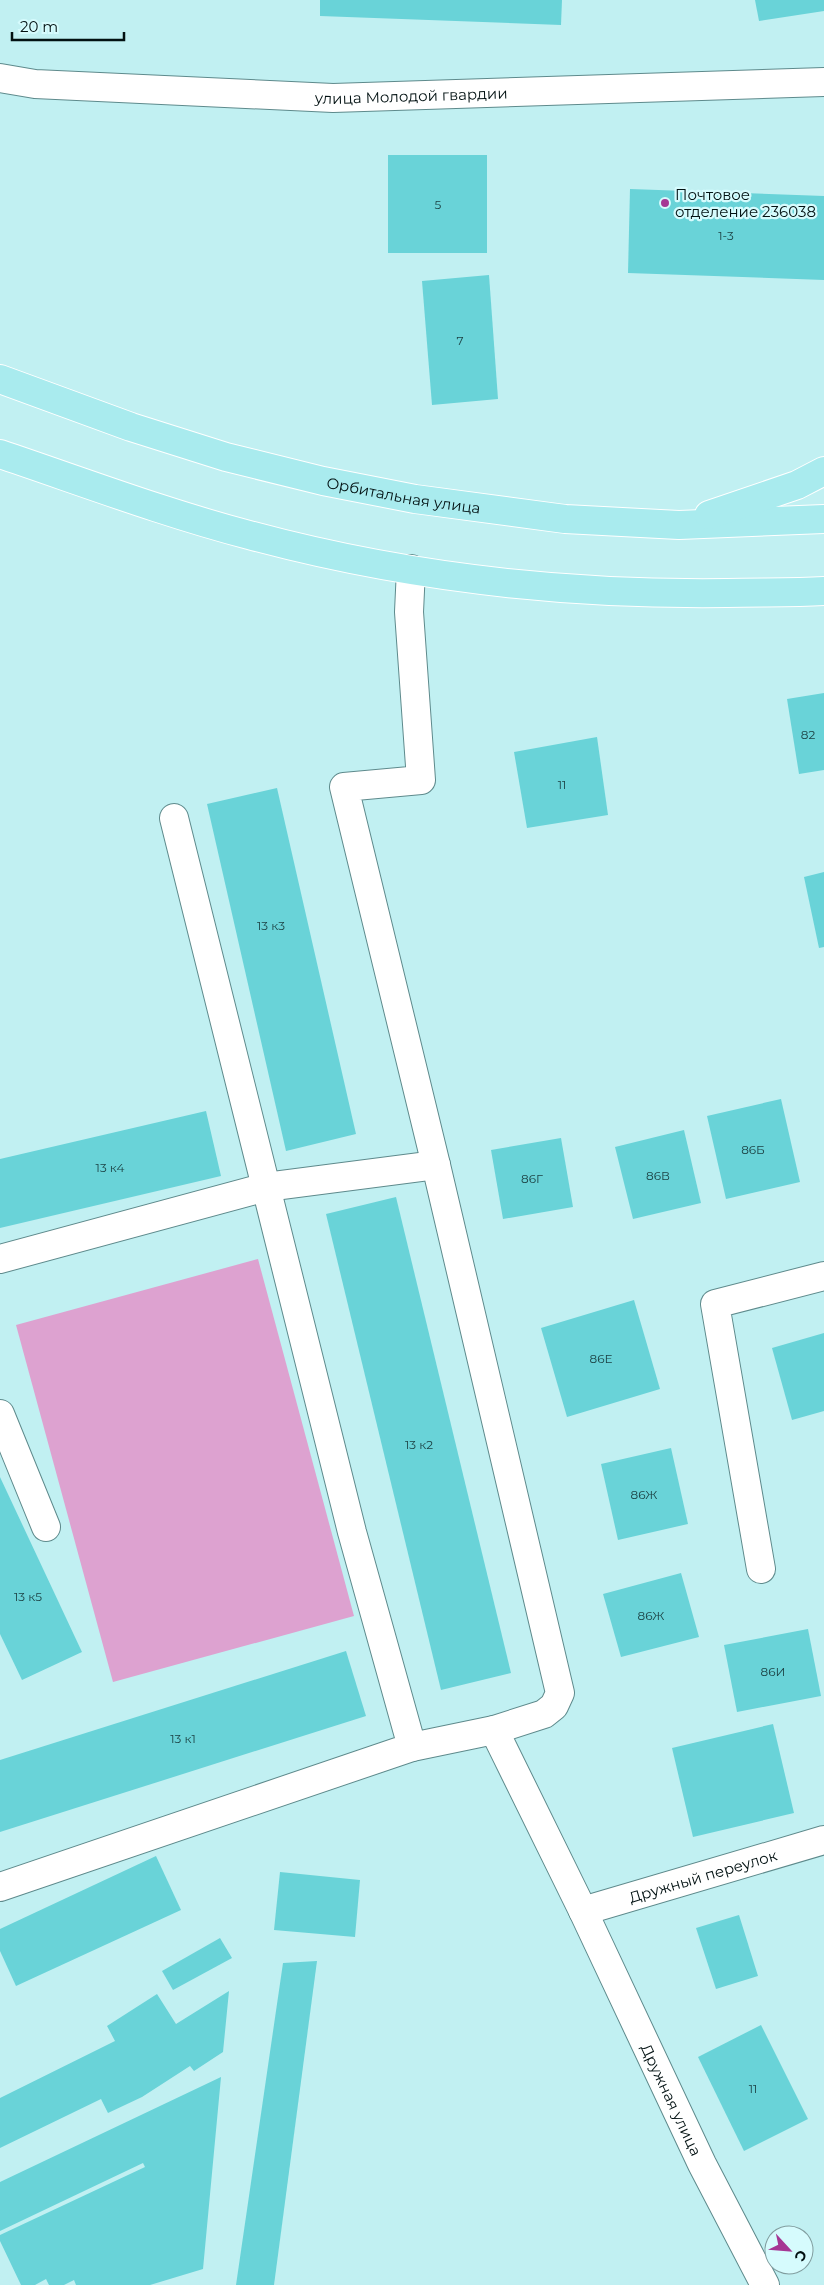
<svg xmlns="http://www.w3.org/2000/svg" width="824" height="2285" viewBox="0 0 824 2285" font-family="Montserrat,sans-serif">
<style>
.green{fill:#dda2d0}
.building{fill:#69d3d8}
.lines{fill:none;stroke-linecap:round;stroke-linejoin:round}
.minor-casing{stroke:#5e8a8c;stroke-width:30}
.major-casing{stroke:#fff;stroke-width:30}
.minor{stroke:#fff;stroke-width:28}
.major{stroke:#a9ebee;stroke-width:28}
.poi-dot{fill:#a53794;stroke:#d6fbfd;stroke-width:2}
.labels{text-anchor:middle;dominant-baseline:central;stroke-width:4.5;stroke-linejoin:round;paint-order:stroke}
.number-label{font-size:12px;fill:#1c4244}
.street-label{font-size:15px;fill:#021112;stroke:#d6fbfd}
.poi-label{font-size:15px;fill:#021112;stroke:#d6fbfd;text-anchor:start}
</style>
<rect width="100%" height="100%" fill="#c1f0f2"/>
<polygon class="green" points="258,1259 354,1616 113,1682 16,1325"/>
<g class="building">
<polygon points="320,0 562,0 561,25 320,16"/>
<polygon points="755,0 824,0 824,11 759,21"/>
<rect x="388" y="155" width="99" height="98"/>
<polygon points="630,189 824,196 824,280 628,273"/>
<polygon points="489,275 498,399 432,405 422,281"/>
<polygon points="824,693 824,770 799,774 787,699"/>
<polygon points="597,737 608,815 527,828 514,752"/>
<polygon points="277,788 356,1134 286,1151 207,804"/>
<polygon points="824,872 824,947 819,948 804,877"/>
<polygon points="781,1099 800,1182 726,1199 707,1116"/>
<polygon points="206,1111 221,1176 0,1228 0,1159"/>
<polygon points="684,1130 701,1203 633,1219 615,1147"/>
<polygon points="561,1138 573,1207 503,1219 491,1150"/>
<polygon points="396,1197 511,1673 441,1690 326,1214"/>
<polygon points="634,1300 660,1389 567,1417 541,1328"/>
<polygon points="824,1333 824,1411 792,1420 772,1348"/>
<polygon points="671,1448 688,1524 618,1540 601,1464"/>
<polygon points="0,1477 82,1652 22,1680 0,1634"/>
<polygon points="681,1573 699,1637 621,1657 603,1594"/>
<polygon points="808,1629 821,1696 737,1712 724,1645"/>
<polygon points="346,1651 366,1716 0,1832 0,1760"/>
<polygon points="773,1724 794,1813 693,1837 672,1748"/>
<polygon points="156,1856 181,1910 16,1986 0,1951 0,1929"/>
<polygon points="280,1872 360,1880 355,1937 274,1930"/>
<polygon points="739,1915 758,1976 716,1989 696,1928"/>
<polygon points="220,1938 232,1958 173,1990 162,1971"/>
<polygon points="317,1961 274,2285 236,2285 283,1963"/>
<polygon points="229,1991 223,2052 194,2071 190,2066 142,2097 108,2113 101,2099 0,2148 0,2098 115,2041 107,2026 157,1994 176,2024"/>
<polygon points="761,2025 808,2119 744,2151 698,2057"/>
<polygon points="221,2077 203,2269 150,2285 76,2285 74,2280 64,2285 49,2285 46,2279 35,2285 21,2285 0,2241 0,2235 145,2167 143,2163 0,2231 0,2182"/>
</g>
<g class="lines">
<defs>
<g id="minor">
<path id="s1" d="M0,78L35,84L333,98L824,82"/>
<path id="s2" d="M411,569L409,612L421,780L344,787L436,1165L560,1693L554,1706L544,1714L494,1730L583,1911L702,2164L765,2285"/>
<polyline points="0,1259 266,1187 436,1165"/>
<polyline points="0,1414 46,1527"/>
<polyline points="761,1569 715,1304 824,1276"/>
<polyline points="412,1747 494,1730"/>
<polyline points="0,1887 412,1747 352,1532 174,818"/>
<path id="s3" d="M583,1911L824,1840"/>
</g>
<g id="major">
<path id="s4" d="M0,379L131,427L226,457L323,481L415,499L565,519L679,525L824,519"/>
<path d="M0,454C83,482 165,513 249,535C404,577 566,595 727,593C759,592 792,593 824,591"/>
<polyline points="709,515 797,485 824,471"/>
</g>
</defs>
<use href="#minor" class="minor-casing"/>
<use href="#major" class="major-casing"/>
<use href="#minor" class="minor"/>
<use href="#major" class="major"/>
</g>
<circle class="poi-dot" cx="665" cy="203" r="5"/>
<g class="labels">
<g class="number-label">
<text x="438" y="204">5</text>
<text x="726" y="235">1-3</text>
<text x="460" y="340">7</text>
<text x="808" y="734">82</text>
<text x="562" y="784">11</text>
<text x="271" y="925">13 к3</text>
<text x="753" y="1149">86Б</text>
<text x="110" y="1167">13 к4</text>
<text x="658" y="1175">86В</text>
<text x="532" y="1178">86Г</text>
<text x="601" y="1358">86Е</text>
<text x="419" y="1444">13 к2</text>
<text x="644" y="1494">86Ж</text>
<text x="28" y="1596">13 к5</text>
<text x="651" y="1615">86Ж</text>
<text x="773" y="1671">86И</text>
<text x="183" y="1738">13 к1</text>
<text x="753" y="2088">11</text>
</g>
<g class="street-label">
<text stroke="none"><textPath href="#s1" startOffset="412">улица Молодой гвардии</textPath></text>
<text stroke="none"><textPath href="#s4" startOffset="421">Орбитальная улица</textPath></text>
<text stroke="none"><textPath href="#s3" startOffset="125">Дружный переулок</textPath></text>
<text stroke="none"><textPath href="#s2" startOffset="1710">Дружная улица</textPath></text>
</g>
<g class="poi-label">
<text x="675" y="194">Почтовое<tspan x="675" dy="17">отделение 236038</tspan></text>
</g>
</g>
<g transform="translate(789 2250) rotate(116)"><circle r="24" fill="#d6fbfd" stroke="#819d9f"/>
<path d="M0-4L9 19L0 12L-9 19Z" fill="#a53794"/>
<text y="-8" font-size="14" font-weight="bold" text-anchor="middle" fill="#021112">С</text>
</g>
<path d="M12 32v8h112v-8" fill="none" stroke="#021112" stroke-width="2.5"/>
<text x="20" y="32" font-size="15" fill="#021112" stroke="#d6fbfd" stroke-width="4" paint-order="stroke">20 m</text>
</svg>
